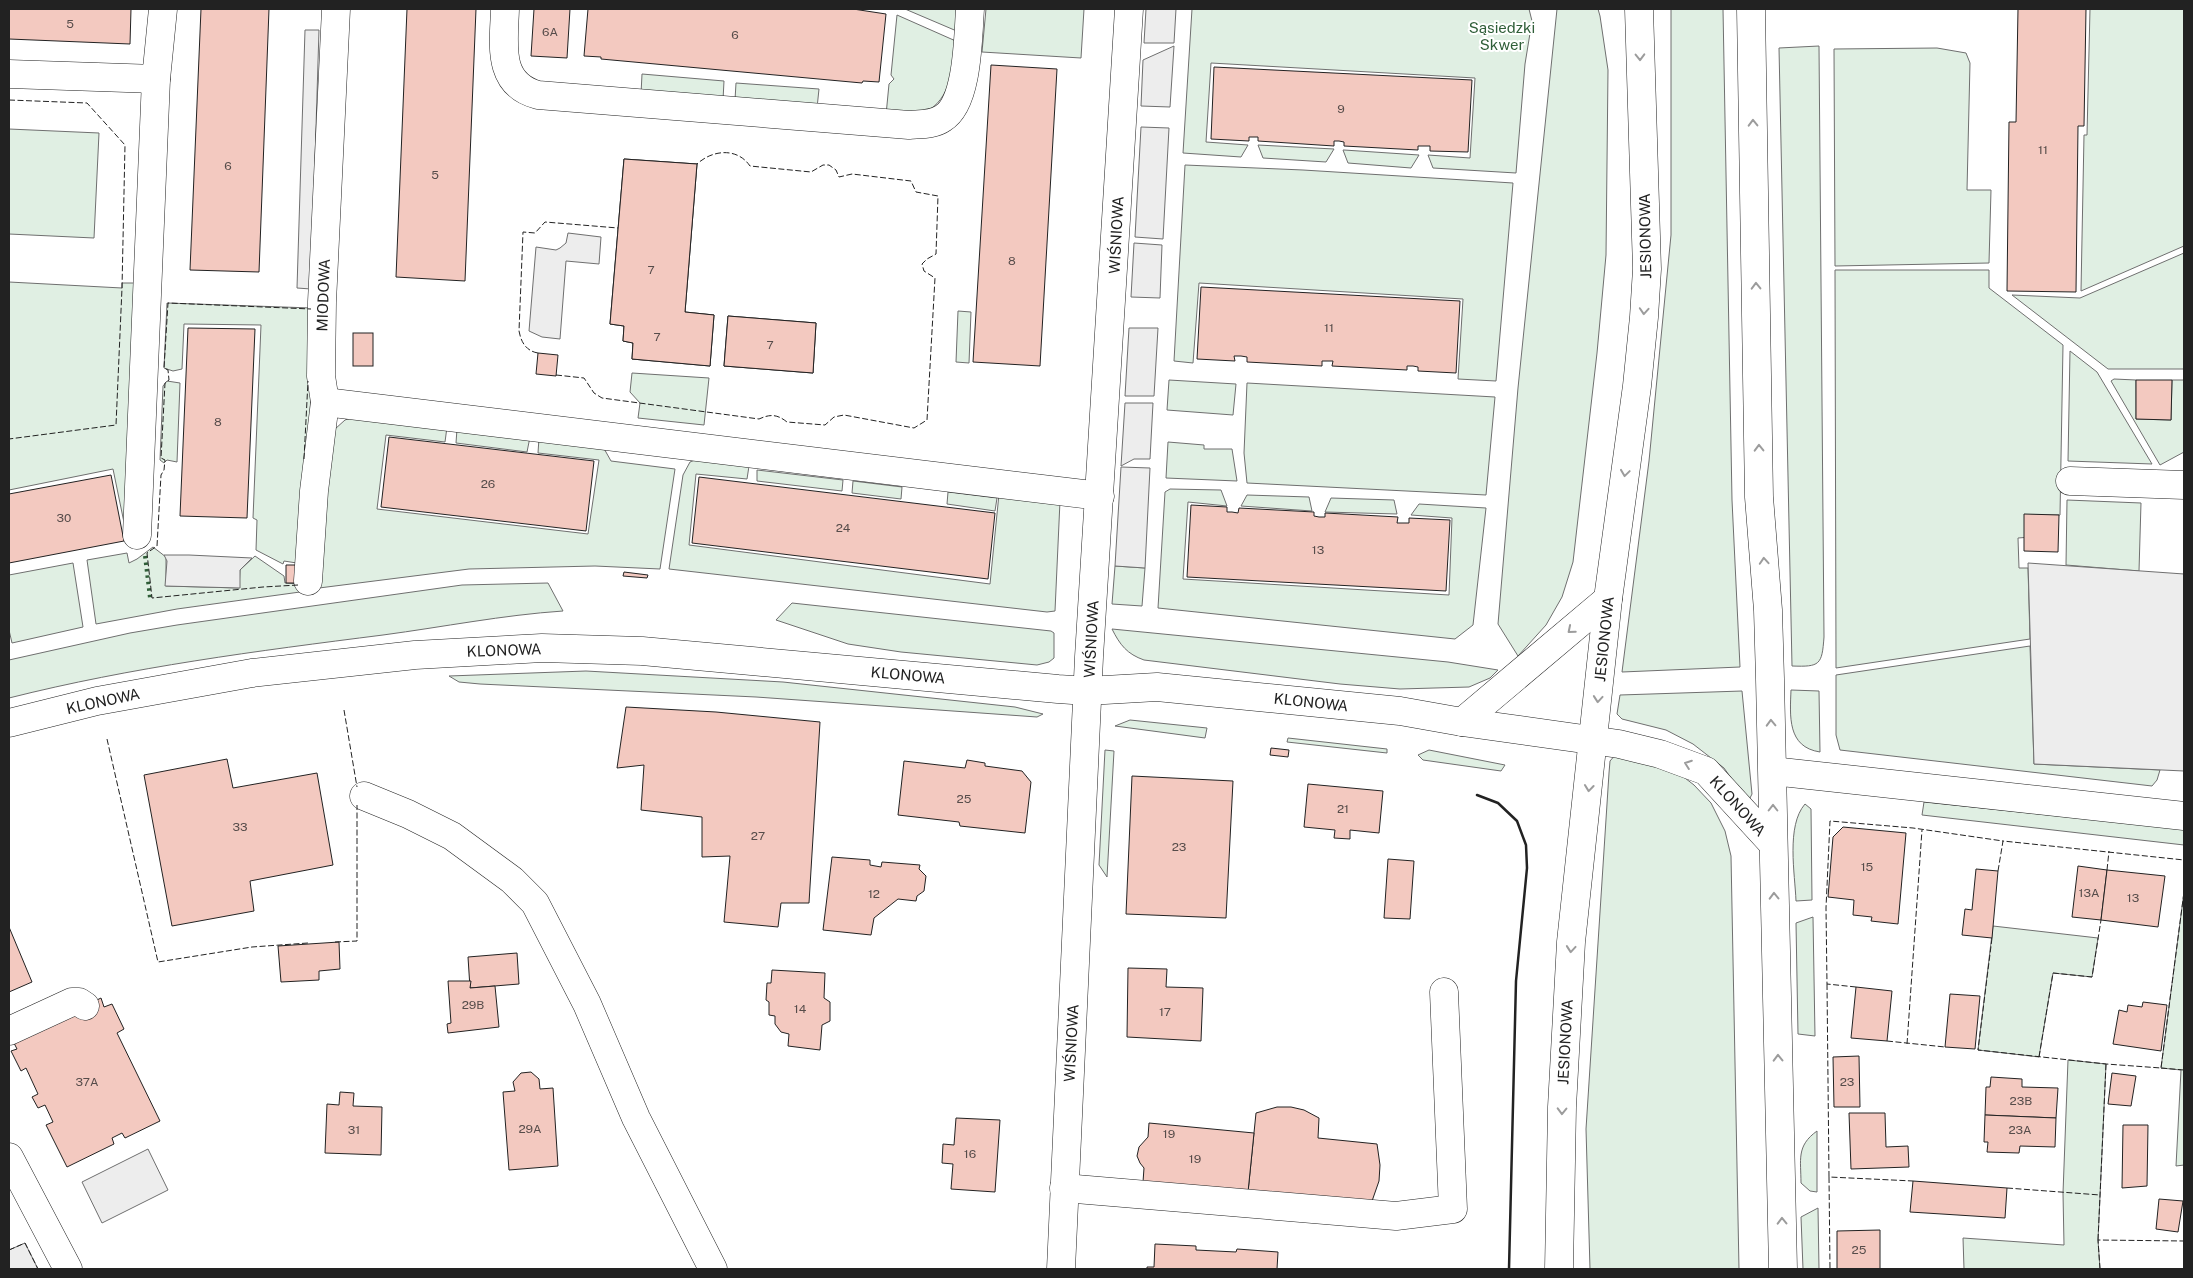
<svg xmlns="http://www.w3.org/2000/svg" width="2193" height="1278" viewBox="0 0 2193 1278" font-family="'Public Sans',sans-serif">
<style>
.green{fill:#e0efe3;stroke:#6f6f6f}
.parking{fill:#ededed;stroke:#6f6f6f}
.building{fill:#f3c9c0;stroke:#222}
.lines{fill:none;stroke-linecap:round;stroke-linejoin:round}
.minor-casing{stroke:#222;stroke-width:29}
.major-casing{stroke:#222;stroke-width:29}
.minor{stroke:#fff;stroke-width:28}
.major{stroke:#fff;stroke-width:28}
.hedge{stroke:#2f5e38;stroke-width:4;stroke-dasharray:2.5 4;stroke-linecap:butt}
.fence{stroke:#222;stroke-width:1;stroke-dasharray:6 2.5;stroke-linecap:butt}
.wall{stroke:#222;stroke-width:2.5}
.oneway{stroke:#9c9c9c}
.labels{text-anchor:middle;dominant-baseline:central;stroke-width:4;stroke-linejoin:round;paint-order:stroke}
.number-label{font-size:12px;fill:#564c4a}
.park-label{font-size:15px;fill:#2f5e38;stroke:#fff}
.street-label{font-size:15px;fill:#222;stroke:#fff}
</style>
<rect width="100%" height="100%" fill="#fff"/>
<g class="green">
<polygon points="905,9 960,9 959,32"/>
<polygon points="986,9 1084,9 1081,58 982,52"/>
<polygon points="1192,9 1529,9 1532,21 1525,64 1516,173 1433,168 1428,155 1470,158 1475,78 1211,63 1206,142 1248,145 1241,157 1183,153"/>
<polygon points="1557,9 1598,9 1600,16 1608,70 1606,255 1597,353 1573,562 1562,597 1546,625 1518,656 1498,624 1518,388"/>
<polygon points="1671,9 1723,9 1732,500 1740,667 1622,672 1649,461 1671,235"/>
<polygon points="2090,9 2184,9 2184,246 2081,291 2084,135 2087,135"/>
<path d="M897,15L958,42C953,68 950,107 918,114C908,116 897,114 886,115L889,84L894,79L891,75Z"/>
<path d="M1819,46L1824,637C1822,665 1820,667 1792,666L1779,48Z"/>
<polygon points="1937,48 1966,53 1970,63 1967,190 1991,190 1989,263 1835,266 1834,49"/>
<polygon points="642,74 724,81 723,100 641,94"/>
<polygon points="736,83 819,89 817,108 735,100"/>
<polygon points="9,129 99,133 94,238 9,234"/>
<polygon points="1258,145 1334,149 1326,162 1263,158"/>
<polygon points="1343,150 1344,150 1419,155 1411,168 1348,163"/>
<polygon points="1185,165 1303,170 1513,183 1496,381 1458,379 1463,299 1199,283 1193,363 1174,361"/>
<polygon points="2184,253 2184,369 2108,369 2012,295 2080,298"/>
<polygon points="1835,270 1989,270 1989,288 2063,345 2060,515 2031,515 2031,537 2018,538 2019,568 2028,568 2030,639 1836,668"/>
<polygon points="9,282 122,288 122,283 139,283 127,537 113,469 9,490"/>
<polygon points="167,303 312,308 312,371 303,564 284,561 283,564 256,550 257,520 253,518 261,325 184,324 182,369 173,371 164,368"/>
<polygon points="958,311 971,312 969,363 956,362"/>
<polygon points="2070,351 2097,372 2152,464 2068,461"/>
<polygon points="632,373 709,378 704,425 638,418 640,403 630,392"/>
<polygon points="2114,379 2136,380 2136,419 2171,420 2172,380 2184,380 2184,452 2160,465 2111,381"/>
<polygon points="1169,380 1236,384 1233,415 1167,410"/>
<polygon points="167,381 180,383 177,462 167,460 164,463 160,460 163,386"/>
<polygon points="1247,383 1495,397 1486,495 1247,483 1244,453"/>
<polygon points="354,417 447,427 445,442 386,435 377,509 588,534 599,460 538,453 539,438 602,445 611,461 675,469 660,569 595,566 469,569 319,588 313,552 335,429 345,420"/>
<polygon points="457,429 530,437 527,452 456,443"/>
<polygon points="1168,442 1204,445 1204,449 1232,449 1237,481 1166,478"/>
<polygon points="695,460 749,466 747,479 696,474 689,545 990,584 999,494 1060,501 1055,611 1047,612 669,569 683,475 690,462"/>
<polygon points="757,470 843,480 842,491 757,481"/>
<polygon points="853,481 902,487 901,499 852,493"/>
<polygon points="1170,489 1221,490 1227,506 1188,502 1183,579 1449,595 1452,518 1411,515 1419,504 1486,508 1473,625 1455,639 1158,608 1165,492"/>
<polygon points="948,492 997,498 995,511 947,504"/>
<polygon points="1247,495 1309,497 1312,511 1241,506"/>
<polygon points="1331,498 1394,500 1397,514 1325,512"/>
<polygon points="2067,500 2141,503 2139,571 2066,565"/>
<polygon points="153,547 166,557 166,586 239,588 240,570 255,556 284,576 285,583 302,584 300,592 177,609 96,624 87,560 127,553 129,563 137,559"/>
<polygon points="73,563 83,627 12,643 9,630 9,575"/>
<polygon points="1115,566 1145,568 1142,606 1112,604"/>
<path d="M548,583L563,611C503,615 443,627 383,635C257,651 132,667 9,698V660L130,633L177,625L462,585Z"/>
<polygon points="792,603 1051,631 1054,633 1054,658 1049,662 1037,665 901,652 848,644 776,620"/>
<path d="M1112,629L1448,662L1498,670L1490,678L1469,687L1400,689L1340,684L1144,660C1127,654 1120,645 1112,629Z"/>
<polygon points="2030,646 2034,764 2160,770 2157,780 2152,786 1840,750 1836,735 1836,675"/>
<polygon points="586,671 783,682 1015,707 1043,714 1037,717 756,697 480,684 459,682 449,676"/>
<path d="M1791,690L1819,691L1820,752C1787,747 1790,716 1791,690Z"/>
<polygon points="1742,691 1752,794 1748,802 1724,768 1693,744 1666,730 1622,719 1617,714 1620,695"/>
<polygon points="1130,720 1207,728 1205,738 1115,726"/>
<polygon points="1288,738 1387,749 1387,753 1287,742"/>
<polygon points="1105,750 1114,751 1107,877 1099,865"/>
<polygon points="1429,750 1505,765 1501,771 1423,760 1418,755"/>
<polygon points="1616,754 1672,768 1694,785 1711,803 1725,831 1731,856 1739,1269 1590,1269 1586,1129 1609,773 1610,761"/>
<polygon points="1924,802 2184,829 2184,845 1922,815"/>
<path d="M1805,804L1811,809L1812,900L1796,901C1795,874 1786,826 1805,804Z"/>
<polygon points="2184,892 2184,1165 2176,1166 2181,1070 2161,1068"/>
<polygon points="1813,917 1815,1036 1798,1034 1796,923"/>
<polygon points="1993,926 2098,938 2092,977 2053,973 2039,1057 1978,1050"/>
<polygon points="2068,1060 2106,1064 2098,1240 2100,1269 1964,1269 1963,1238 2064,1245 2063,1193"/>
<path d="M1817,1131V1192L1810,1191L1801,1183C1801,1160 1796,1146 1817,1131Z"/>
<polygon points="1818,1208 1819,1269 1803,1269 1801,1217"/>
</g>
<g class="parking">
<polygon points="1146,9 1176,9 1174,43 1144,43"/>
<polygon points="305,30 319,30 311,289 297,288"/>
<polygon points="1174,46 1170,107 1141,106 1143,60"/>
<polygon points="1141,127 1169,128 1163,239 1135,237"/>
<polygon points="568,233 601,237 599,264 566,261 560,339 542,337 529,331 536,247 556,250 560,248 566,243"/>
<polygon points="1134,243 1162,245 1160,298 1131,297"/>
<polygon points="1129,328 1158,328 1154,396 1125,396"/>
<polygon points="1125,403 1153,403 1150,459 1134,459 1121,466"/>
<polygon points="1121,467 1150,468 1145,568 1115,566"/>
<polygon points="164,555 189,555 252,558 240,570 240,588 165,586 167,561"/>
<polygon points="2028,563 2184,574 2184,771 2034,764"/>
<polygon points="148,1149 168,1190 102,1223 82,1182"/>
<polygon points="25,1243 38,1269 9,1269 9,1250"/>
</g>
<g class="building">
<polygon points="9,9 131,9 130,44 9,39"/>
<polygon points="201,9 269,9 259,272 190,270"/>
<polygon points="407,9 476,9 465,281 396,277"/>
<polygon points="534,9 570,9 567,58 531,56"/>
<polygon points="588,9 853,9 886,14 879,82 863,81 862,83 601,59 601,57 584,56"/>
<polygon points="2018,9 2086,9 2084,126 2078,126 2076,292 2007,291 2009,122 2016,122"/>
<polygon points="991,65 1057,69 1040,366 973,362"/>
<polygon points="1214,67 1472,80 1468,152 1430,151 1430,146 1418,146 1418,150 1344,146 1344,142 1339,141 1334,141 1334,146 1258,141 1258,137 1249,137 1249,141 1211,139"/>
<polygon points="624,159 697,164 685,312 714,315 710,366 632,359 633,343 623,341 624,326 610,324"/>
<polygon points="624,159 697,164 685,312 714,315 710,366 632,359 633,343 623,341 624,326 610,324"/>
<polygon points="1201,287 1460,301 1456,373 1418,371 1418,367 1413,366 1407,366 1407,370 1332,366 1333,361 1322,361 1322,366 1247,362 1247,357 1241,356 1234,356 1235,361 1197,359"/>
<polygon points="728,316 816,323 813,373 724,366"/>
<polygon points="728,316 816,323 813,373 724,366"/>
<polygon points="188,328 255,329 247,518 180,516"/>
<rect x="353" y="333" width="20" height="33"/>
<polygon points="538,353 558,355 556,376 536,374"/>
<polygon points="2136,380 2172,380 2171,420 2136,419"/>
<polygon points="389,437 594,461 586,531 381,507"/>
<polygon points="111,475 124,541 9,563 9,494"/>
<polygon points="699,477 995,513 988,579 692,543"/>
<polygon points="1191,505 1227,507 1227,512 1232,512 1238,513 1239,508 1314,512 1314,516 1319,517 1325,517 1325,513 1398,517 1397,523 1409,523 1409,518 1450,520 1446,591 1187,577"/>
<polygon points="2024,514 2059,515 2058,552 2024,551"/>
<polygon points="286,565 300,565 301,583 286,583"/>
<polygon points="624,572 648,575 647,578 623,576"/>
<polygon points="626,707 716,712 820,722 809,903 781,903 778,927 724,922 730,856 702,857 702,817 641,810 644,765 617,768"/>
<polygon points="1271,748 1289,750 1288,757 1270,755"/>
<polygon points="227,759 233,788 317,773 333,865 250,881 254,911 172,926 144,775"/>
<polygon points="967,760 985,763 985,766 1022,771 1031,782 1025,833 960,826 959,822 898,815 904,761 965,768"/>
<polygon points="1132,776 1233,781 1226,918 1126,914"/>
<polygon points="1308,784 1383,791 1379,833 1350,830 1350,839 1334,838 1335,830 1304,827"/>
<polygon points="1843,827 1906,833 1898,924 1871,921 1872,917 1853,915 1854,900 1828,897 1833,837"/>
<polygon points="832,857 870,860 870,865 881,867 882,862 920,865 919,869 926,876 924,891 917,896 916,901 898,899 874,918 871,935 823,930"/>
<polygon points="1388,859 1414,861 1410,919 1384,918"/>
<polygon points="2078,866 2107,870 2101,920 2072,917"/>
<polygon points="1976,869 1998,871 1992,938 1962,935 1965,909 1972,910"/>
<polygon points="2107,870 2165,876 2158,927 2101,920"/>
<polygon points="9,927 32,982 9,992"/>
<polygon points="339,942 340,969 319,971 319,980 281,982 278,946"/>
<polygon points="517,953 519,984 470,988 468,957"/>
<polygon points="1128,968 1167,969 1166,987 1203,988 1201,1041 1127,1037"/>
<polygon points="772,970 825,973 824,998 830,1002 830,1021 822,1025 820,1050 788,1046 789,1034 781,1032 775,1024 775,1016 769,1015 769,1002 766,1000 767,983 771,983"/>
<polygon points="448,981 471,981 470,988 495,986 499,1027 448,1033 447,1024 451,1023"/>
<polygon points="1856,987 1892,991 1887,1041 1851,1038"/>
<polygon points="1950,994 1980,996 1975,1049 1945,1047"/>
<polygon points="101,998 104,1007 112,1004 124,1029 117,1033 160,1121 125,1138 122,1133 112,1138 114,1144 67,1167 46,1125 53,1122 45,1105 38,1108 32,1097 38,1094 26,1068 21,1071 11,1051 17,1049 13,1041"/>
<polygon points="2143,1002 2167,1005 2161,1051 2113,1044 2119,1010 2127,1012 2128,1005 2142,1007"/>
<polygon points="1859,1056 1860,1107 1834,1107 1833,1057"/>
<polygon points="531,1072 539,1079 540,1089 553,1088 558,1166 509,1170 503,1092 515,1091 513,1082 521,1073"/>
<polygon points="2112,1073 2136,1076 2131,1106 2108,1104"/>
<polygon points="1991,1077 2022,1079 2022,1087 2058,1088 2056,1118 1985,1115 1986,1087 1990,1087"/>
<polygon points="340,1092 354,1093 353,1106 382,1107 381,1155 325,1153 327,1104 339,1105"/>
<polygon points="1277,1107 1291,1107 1304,1110 1319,1118 1318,1138 1377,1144 1380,1165 1379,1181 1371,1204 1248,1192 1256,1113"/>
<polygon points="1849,1113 1885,1113 1886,1147 1908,1146 1909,1167 1851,1169"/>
<polygon points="1985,1115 2056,1118 2055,1147 2020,1146 2019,1153 1987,1152 1988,1142 1984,1142"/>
<polygon points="956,1118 1000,1120 995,1192 951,1189 953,1164 942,1163 943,1144 954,1145"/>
<polygon points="1149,1123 1254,1133 1248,1192 1143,1182 1144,1168 1140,1163 1137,1156 1139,1147 1148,1137"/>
<polygon points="2123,1125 2148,1125 2147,1186 2122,1188"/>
<polygon points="1913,1181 2007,1188 2005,1218 1910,1212"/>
<polygon points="2159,1199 2183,1201 2178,1232 2156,1229"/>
<polygon points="1880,1230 1880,1269 1837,1269 1837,1231"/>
<polygon points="1155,1244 1196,1246 1196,1250 1236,1252 1237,1249 1278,1252 1277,1269 1147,1269 1147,1267 1154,1267"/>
</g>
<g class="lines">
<defs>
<g id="minor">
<path d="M505,9C504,43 496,84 538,95L909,125C921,124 933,125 943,118C968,103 968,37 970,9"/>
<polyline points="9,74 156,79"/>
<polyline points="325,402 1100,496"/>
<polyline points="2070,481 2184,485"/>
<polyline points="137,535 156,79 163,9"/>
<polyline points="308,581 314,491 325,402 321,376 322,302 336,9"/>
<polyline points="1462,722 1608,599"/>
<polyline points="9,723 97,701 252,673 415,655 542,648 642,651 1058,689 1087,691 1157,687 1400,711 1462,722 1619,744 1660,754 1706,771 1773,844"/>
<polyline points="1773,771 2184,816"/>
<polyline points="364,796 408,814 452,836 512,880 535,903 587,1004 636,1118 713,1269"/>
<polyline points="9,1031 72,1002 79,1002 85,1006"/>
<polyline points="9,1157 68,1269"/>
<polyline points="1064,1188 1396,1216 1453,1209 1444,992"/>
<polyline points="1061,1269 1089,657 1129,9"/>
</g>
<g id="major">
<polyline points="1751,9 1759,497 1768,610 1770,679 1783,1269"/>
<polyline points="1559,1269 1562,1107 1571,942 1608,599 1637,386 1644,317 1647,269 1639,9"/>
</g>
</defs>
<use href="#minor" class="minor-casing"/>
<use href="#major" class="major-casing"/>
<use href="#minor" class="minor"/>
<use href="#major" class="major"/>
<polyline class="hedge" points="145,556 150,598"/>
<g class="fence">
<polyline points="9,100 87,103 125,145 122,288 116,425 9,439"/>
<path d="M538,353C526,351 521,342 519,331L523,232L535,233L545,222L618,228"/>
<path d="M556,375L584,378L594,393L602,398L759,419C770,414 777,414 787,422L825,425L834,417L844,415L914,428L927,420L935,278L924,271L922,264L927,259L936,254L938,196L916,192L911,181L852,174L839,177L836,170L829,165H823L811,172L750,166C737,147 712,150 697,164"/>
<polyline points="304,459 308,381"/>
<polyline points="298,585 263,587 152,598 147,553 157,546 161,475 164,470 165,460 161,458 165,383 169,380 168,370 164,368 168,303 311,309"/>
<polyline points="344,710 357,787"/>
<polyline points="107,739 158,962 252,947 308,943"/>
<polyline points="2107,870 2109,851"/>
<polyline points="1998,871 2003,841 2184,860"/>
<polyline points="1992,938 1978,1050 2106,1064 2161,1068 2184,892"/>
<polyline points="335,942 357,941 357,805"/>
<polyline points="1827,984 1829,1177 1913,1181"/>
<polyline points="1856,987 1827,984 1826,908 1830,821 1913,828 2003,841"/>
<polyline points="1887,1041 1945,1047"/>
<polyline points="1907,1044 1922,830"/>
<polyline points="2039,1057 2053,973 2092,977 2101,920"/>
<polyline points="2161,1068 2184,1070"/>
<polyline points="1829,1177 1830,1269"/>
<polyline points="2007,1188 2100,1195"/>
<polyline points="2098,1240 2106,1064"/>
<polyline points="9,1250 25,1243 38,1269"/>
<polyline points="2100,1269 2098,1240 2184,1241"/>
</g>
<polyline class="wall" points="1477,795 1498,803 1517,821 1526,845 1527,868 1516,981 1509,1269"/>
</g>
<defs><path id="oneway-chevron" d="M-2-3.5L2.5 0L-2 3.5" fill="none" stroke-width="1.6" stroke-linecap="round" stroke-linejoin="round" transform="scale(1.25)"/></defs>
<g class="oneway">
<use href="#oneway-chevron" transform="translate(1640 57) rotate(89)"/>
<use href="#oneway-chevron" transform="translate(1753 123) rotate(-91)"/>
<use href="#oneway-chevron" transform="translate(1756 286) rotate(-91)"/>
<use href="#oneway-chevron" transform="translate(1644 311) rotate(94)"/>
<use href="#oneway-chevron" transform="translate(1759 448) rotate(-91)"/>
<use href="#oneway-chevron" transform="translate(1625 473) rotate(98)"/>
<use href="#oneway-chevron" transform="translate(1764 561) rotate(-94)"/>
<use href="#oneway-chevron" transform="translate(1571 630) rotate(140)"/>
<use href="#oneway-chevron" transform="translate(1598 699) rotate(95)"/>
<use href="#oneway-chevron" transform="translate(1771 723) rotate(-92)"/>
<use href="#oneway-chevron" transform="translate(1688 764) rotate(-160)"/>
<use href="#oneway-chevron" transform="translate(1589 788) rotate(96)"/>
<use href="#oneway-chevron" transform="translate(1773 808) rotate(-90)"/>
<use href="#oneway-chevron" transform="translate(1774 896) rotate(-91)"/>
<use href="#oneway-chevron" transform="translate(1571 949) rotate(95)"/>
<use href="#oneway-chevron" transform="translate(1778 1058) rotate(-91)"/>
<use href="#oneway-chevron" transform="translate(1562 1111) rotate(91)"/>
<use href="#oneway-chevron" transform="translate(1782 1221) rotate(-91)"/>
</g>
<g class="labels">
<g class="number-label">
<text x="70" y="24">5</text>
<text x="550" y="32">6A</text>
<text x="735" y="35">6</text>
<text x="1341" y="109">9</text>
<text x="2043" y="150">11</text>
<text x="228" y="166">6</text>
<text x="435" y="175">5</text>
<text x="1012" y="261">8</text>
<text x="651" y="270">7</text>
<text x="1329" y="328">11</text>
<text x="657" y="337">7</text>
<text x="770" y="345">7</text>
<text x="218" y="422">8</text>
<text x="488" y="484">26</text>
<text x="64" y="518">30</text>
<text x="843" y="528">24</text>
<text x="1318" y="550">13</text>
<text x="964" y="799">25</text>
<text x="1343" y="809">21</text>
<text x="240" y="827">33</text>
<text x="758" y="836">27</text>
<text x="1179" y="847">23</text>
<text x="1867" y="867">15</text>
<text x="2089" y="893">13A</text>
<text x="874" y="894">12</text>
<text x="2133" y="898">13</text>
<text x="473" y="1005">29B</text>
<text x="800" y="1009">14</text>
<text x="1165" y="1012">17</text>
<text x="87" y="1082">37A</text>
<text x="1847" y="1082">23</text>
<text x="2021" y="1101">23B</text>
<text x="530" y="1129">29A</text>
<text x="354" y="1130">31</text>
<text x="2020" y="1130">23A</text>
<text x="1169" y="1134">19</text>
<text x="970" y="1154">16</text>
<text x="1195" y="1159">19</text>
<text x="1859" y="1250">25</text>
</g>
<g class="park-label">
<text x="1502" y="27">Sąsiedzki<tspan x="1502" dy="17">Skwer</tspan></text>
</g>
<g class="street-label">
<text transform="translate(1116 235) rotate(-87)">WIŚNIOWA</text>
<text transform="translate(1645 236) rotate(-91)">JESIONOWA</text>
<text transform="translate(323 295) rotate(-88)">MIODOWA</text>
<text transform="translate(1091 639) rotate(-87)">WIŚNIOWA</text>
<text transform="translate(1604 639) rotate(-84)">JESIONOWA</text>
<text transform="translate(504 650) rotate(-2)">KLONOWA</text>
<text transform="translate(908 675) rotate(5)">KLONOWA</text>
<text transform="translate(103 701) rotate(-12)">KLONOWA</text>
<text transform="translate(1311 702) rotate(6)">KLONOWA</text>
<text transform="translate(1738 806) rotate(48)">KLONOWA</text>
<text transform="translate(1565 1042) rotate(-87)">JESIONOWA</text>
<text transform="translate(1071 1043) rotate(-87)">WIŚNIOWA</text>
</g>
</g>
<rect width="2193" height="1278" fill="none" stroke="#222222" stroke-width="20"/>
</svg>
